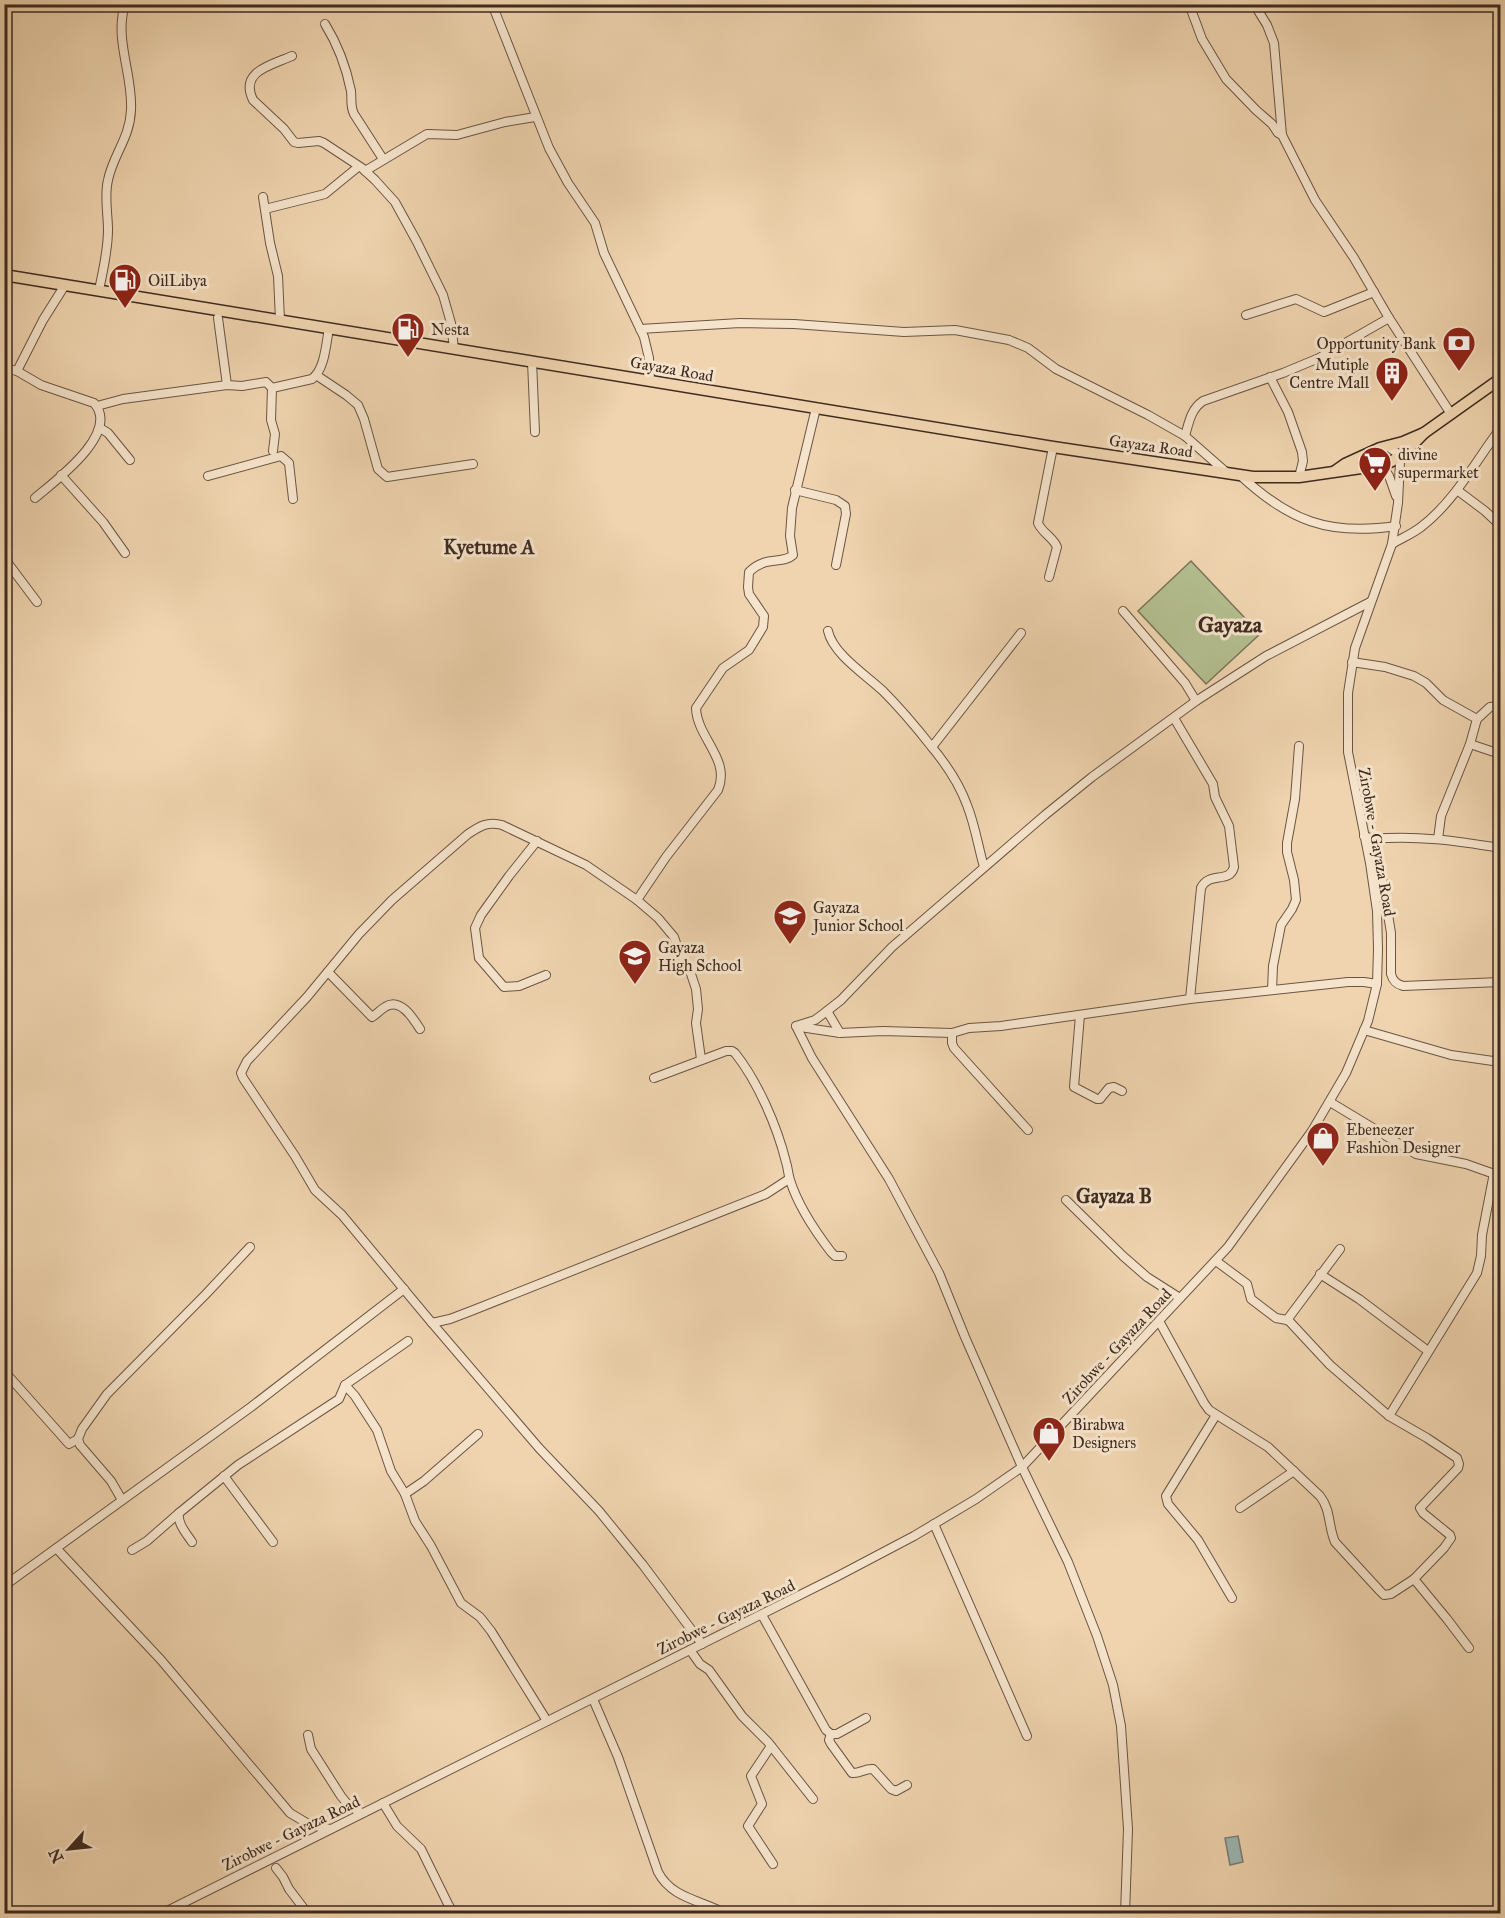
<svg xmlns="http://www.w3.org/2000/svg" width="1505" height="1918" viewBox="0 0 1505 1918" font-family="'IM FELL Great Primer',serif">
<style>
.green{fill:#b3be8f;stroke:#797458;stroke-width:1.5}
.water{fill:#9cb7b3;stroke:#777f78;stroke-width:1.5}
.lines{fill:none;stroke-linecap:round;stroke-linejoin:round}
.minor-casing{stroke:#6b5544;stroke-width:10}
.major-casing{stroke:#3f2b20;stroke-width:13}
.minor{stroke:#f5e3cb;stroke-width:8}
.major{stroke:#efd4af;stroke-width:10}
.labels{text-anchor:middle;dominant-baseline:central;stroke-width:6;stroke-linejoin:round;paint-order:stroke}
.poi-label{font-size:16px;fill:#3f2b20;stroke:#f5e3cb;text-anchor:start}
.street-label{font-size:16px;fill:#3f2b20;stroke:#f5e3cb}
.quarter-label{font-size:20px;font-weight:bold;fill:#3f2b20;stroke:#f5e3cb}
.district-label{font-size:22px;font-weight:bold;fill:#3f2b20;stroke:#f5e3cb}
</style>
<rect width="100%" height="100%" fill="#efd4af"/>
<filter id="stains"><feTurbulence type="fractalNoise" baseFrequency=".00333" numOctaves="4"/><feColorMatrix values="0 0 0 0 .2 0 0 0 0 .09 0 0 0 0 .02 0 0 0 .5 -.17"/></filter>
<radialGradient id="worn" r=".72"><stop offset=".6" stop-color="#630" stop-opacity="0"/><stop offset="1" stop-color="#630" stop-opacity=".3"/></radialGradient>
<polygon class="green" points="1191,561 1260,634 1206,684 1138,611"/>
<polygon class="water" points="1238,1836 1243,1862 1230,1865 1225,1838"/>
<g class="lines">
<defs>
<g id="minor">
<polyline points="492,4 549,148 568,183 595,223 604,253 644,337 649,358 650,380"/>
<polyline points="1189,4 1202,39 1226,79 1256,110 1272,124 1278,133 1282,135"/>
<polyline points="1254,4 1267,25 1274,43 1282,135 1315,200 1354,258 1389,318 1451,414"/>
<path d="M325,24C338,45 346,66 351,91C352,99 350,106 354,114L383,159"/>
<path d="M292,56C272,65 239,71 253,100L284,129L294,142L298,143L319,141L324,143L362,168L375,180L395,202L417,242L443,295L451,323L454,349"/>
<polyline points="365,171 427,134 457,135 505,122 535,117"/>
<polyline points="263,197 270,243 278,276 280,320"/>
<polyline points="265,209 325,194 358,167"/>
<path d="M99,290C103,271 108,250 108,230C108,214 104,196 108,180C113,155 130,138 131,110C133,74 114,40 125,4"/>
<polyline points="1246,315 1296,299 1324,312 1374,292"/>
<polyline points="218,318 227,385"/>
<polyline points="640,329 740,323 794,324 904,332 955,330 1009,340 1028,348 1056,369 1148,415 1185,436 1226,472"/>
<polyline points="532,361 535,432"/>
<path d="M4,368L17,371L41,385L94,403C121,433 55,481 35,498"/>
<polyline points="17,371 43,320 65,285"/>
<polyline points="316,375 346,395 358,405 364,419 378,469 387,477 473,464"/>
<polyline points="1270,377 1288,412 1302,452 1303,461 1299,477"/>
<polyline points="272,388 271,420 275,434 273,451"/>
<path d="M97,406L123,399L227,385L242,386L266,382L272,388L312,379C325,369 326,344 329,328"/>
<polyline points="100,428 108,433 130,460"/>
<path d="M1185,436C1189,422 1191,409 1203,401L1283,373L1319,358L1389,318"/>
<polyline points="1379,449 1379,461 1389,476 1396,496"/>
<polyline points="61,475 103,522 125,553"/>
<path d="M1240,475C1289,521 1329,536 1396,526"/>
<polyline points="208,476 281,456 289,463 293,499"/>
<polyline points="795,490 836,500 845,506 846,514 836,565"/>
<polyline points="1457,490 1485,511 1500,525"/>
<path d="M1392,544C1402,538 1412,534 1421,527C1454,502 1475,462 1500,429"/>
<polyline points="4,558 37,602"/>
<path d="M1049,577L1057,547C1053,537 1042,533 1038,523L1053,447"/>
<polyline points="1123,611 1185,683 1196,701"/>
<path d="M828,631C833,654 866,675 883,691C900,708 916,727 931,746C946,764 959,783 967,805C975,825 978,846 984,867"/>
<polyline points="1352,662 1385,667 1414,676 1426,683 1443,700 1477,719"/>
<path d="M1174,718L1213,784L1215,797L1229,826L1234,867C1230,884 1209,871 1201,888L1190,999"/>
<polyline points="1470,744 1500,754"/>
<polyline points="932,747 1021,633"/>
<path d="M1364,836L1373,839L1378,853L1391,933V974C1393,981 1396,984 1403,986L1500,982"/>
<path d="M1373,839C1416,835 1458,841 1500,848"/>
<polyline points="1438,839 1441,816 1470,744 1477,719 1490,707 1500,706"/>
<polyline points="537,841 509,876 481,915 475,928 479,958 504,987 519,986 546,975"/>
<path d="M637,900L666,857L718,790C731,759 697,738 696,708L723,668L749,650L763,627L764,616L749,594L748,587L749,572C766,555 782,565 793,555L790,536L792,508L816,408"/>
<path d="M328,972L372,1017C377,1014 380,1010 385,1007C400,997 413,1018 420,1029"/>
<polyline points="1272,990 1273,966 1281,925 1292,909 1296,900 1294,880 1287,852 1287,843 1295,799 1299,746"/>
<polyline points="827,1011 840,1033"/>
<polyline points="1080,1015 1074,1087 1097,1099 1100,1099 1109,1088 1114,1087 1122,1091"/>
<polyline points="796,1026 812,1058 889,1179 939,1273 965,1337 1022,1467 1068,1562 1097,1636 1113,1685 1121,1726 1128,1829 1125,1914"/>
<polyline points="796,1026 815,1020 827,1011 841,1000 892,947 1045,815 1092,777 1196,701 1266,656 1370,602"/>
<polyline points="800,1027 840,1033 883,1031 952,1033 969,1028 1001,1026 1190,999 1348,982 1364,982 1377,984"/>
<polyline points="1364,1030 1451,1055 1500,1062"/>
<polyline points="952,1033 952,1043 954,1048 1028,1130"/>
<path d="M701,1059L696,1023L698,1009L696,989L690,971L679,952L674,937L658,918L637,900L586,865L502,825C488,821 480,826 468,834L392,900L359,934L307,997L247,1061L241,1073L243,1078L295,1156L315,1190L342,1215L432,1323L450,1319L471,1311L766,1194L789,1179"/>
<path d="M654,1078L726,1051H732L735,1053C758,1082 777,1126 786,1162C788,1168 788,1174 790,1180C798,1206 815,1231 831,1252L835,1256H842"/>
<polyline points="1330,1102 1416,1154 1466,1164 1500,1176"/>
<polyline points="1066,1200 1123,1256 1147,1277 1180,1298"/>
<polyline points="1216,1261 1247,1284 1251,1299 1276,1318 1287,1320 1290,1322 1330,1365 1389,1416 1427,1438 1457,1458 1459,1464 1458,1468 1420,1508 1423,1513 1450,1535 1451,1538 1444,1548 1414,1579"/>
<polyline points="1320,1274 1359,1299 1428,1351"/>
<polyline points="1287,1320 1340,1249"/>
<path d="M1159,1321L1204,1403L1209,1410L1268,1447L1320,1496C1331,1510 1328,1526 1335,1542L1380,1591L1384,1595L1391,1594L1414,1579L1447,1619L1469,1648"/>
<polyline points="432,1323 539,1448 599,1511 643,1565 702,1644"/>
<polyline points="4,1371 69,1444 78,1439"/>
<polyline points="345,1385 408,1341"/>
<polyline points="1216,1415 1166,1496 1168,1504 1198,1540 1232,1598"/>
<polyline points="1389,1416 1477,1273 1481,1256 1482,1235 1494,1173"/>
<polyline points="224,1476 273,1542"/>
<polyline points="405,1494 424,1481 478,1434"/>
<polyline points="122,1500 111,1481 80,1445 78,1439 82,1429 107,1394 206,1294 250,1247"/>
<polyline points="1240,1508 1294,1471"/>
<polyline points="934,1524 1027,1736"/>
<path d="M192,1542C186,1533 177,1523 179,1513L238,1465L339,1399L345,1385L355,1396L377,1430L391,1471L405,1494L415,1521L431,1546L461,1603L480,1617L491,1631L547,1721"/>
<polyline points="57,1549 161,1660 290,1813 310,1825 330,1829"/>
<polyline points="132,1550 147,1541 179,1513"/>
<polyline points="4,1586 251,1407 404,1289"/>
<polyline points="762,1615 826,1730 831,1734 837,1734 866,1718"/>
<polyline points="690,1650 700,1664 709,1670 742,1716 768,1742 813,1799"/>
<path d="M593,1699L618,1757L658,1872C672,1899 702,1900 726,1914"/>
<path d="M831,1734L829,1740L831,1744L852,1773C860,1774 865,1768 873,1769L891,1789L896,1791L907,1785"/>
<polyline points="308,1735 311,1749 341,1796 349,1806 362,1813"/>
<polyline points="771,1746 751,1776 762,1804 748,1826 773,1864"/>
<polyline points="383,1803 397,1826 421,1849 448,1904 454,1914"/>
<polyline points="276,1868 283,1877 289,1889 308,1914"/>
<polyline points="161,1914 838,1576 914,1536 976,1499 1022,1467 1228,1247 1312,1131 1346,1073 1368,1021 1377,984 1378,949 1377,911 1370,863 1348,752 1348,693 1355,648 1392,544 1398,503 1400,462 1397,453 1387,446"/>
</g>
<g id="major">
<path d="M4,275L1053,447L1253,477H1299L1382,465C1399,461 1412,445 1424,433"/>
<polyline points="1335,471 1345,464 1380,448 1403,442 1424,433 1500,379"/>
</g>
</defs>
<use href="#minor" class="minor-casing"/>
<use href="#major" class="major-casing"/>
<use href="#minor" class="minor"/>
<use href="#major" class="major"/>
</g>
<defs>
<symbol id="fuel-pin" viewBox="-11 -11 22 30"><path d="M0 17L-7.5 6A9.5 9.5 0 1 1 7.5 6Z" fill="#8f2418" stroke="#f5e3cb"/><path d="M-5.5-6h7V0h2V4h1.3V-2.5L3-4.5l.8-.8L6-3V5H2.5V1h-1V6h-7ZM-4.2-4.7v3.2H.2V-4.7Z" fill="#fff"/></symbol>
<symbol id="bank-pin" viewBox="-11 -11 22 30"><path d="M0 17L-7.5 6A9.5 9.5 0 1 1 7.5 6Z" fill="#8f2418" stroke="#f5e3cb"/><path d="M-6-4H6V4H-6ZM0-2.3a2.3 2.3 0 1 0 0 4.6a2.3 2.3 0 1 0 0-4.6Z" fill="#fff"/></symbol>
<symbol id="building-pin" viewBox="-11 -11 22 30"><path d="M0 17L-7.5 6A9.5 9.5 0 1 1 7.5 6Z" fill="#8f2418" stroke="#f5e3cb"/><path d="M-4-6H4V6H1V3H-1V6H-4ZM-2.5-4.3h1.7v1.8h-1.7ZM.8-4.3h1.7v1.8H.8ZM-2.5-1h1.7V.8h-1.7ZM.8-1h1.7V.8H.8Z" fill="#fff"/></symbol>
<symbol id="supermarket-pin" viewBox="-11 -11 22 30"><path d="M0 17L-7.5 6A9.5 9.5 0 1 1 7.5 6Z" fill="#8f2418" stroke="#f5e3cb"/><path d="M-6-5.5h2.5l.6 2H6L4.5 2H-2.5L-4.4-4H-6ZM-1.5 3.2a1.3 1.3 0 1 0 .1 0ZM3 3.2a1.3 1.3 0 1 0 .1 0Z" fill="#fff"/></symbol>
<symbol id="school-pin" viewBox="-11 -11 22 30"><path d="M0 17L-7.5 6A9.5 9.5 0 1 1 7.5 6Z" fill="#8f2418" stroke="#f5e3cb"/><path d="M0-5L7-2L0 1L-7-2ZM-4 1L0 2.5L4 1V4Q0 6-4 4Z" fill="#fff"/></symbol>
<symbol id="shop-pin" viewBox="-11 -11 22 30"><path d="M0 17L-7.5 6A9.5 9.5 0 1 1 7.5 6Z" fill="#8f2418" stroke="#f5e3cb"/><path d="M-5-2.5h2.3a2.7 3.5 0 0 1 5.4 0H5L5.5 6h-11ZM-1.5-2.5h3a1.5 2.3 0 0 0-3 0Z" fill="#fff"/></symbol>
</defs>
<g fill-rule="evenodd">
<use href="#fuel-pin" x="106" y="261" width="38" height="52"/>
<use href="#fuel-pin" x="389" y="310" width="38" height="52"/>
<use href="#bank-pin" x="1440" y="324" width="38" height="52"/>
<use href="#building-pin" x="1373" y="354" width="38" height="52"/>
<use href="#supermarket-pin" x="1356" y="444" width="38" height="52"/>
<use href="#school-pin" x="771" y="897" width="38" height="52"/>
<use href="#school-pin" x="616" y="937" width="38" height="52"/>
<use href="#shop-pin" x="1304" y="1119" width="38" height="52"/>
<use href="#shop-pin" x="1030" y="1414" width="38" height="52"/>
</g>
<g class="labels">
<g class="poi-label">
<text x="148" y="280">OilLibya</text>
<text x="431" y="329">Nesta</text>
<text x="1436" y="343" text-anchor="end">Opportunity Bank</text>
<text x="1369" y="364" text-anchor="end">Mutiple<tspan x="1369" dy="18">Centre Mall</tspan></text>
<text x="1398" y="454">divine<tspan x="1398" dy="18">supermarket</tspan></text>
<text x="813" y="907">Gayaza<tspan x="813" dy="18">Junior School</tspan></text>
<text x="658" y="947">Gayaza<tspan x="658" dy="18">High School</tspan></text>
<text x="1346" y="1129">Ebeneezer<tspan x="1346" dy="18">Fashion Designer</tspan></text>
<text x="1072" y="1424">Birabwa<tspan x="1072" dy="18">Designers</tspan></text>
</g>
<g class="street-label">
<text transform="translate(672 369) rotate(10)">Gayaza Road</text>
<text transform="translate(1151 446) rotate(8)">Gayaza Road</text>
<text transform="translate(1377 842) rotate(80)">Zirobwe - Gayaza Road</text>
<text transform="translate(1117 1346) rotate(-47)">Zirobwe - Gayaza Road</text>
<text transform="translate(726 1617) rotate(-26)">Zirobwe - Gayaza Road</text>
<text transform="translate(291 1833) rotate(-26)">Zirobwe - Gayaza Road</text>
</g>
<g class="quarter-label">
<text x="489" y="547">Kyetume A</text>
<text x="1114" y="1196">Gayaza B</text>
</g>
<g class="district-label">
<text x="1230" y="624">Gayaza</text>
</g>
</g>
<rect width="1505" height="1918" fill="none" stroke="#efd4af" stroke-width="24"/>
<rect x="6" y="6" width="1493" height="1906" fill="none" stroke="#3f2b20" stroke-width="3"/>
<rect x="12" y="12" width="1481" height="1894" fill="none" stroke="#3f2b20" stroke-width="1.5"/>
<g transform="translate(69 1849) rotate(243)" stroke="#f5e3cb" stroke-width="4.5" paint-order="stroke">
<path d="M0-4.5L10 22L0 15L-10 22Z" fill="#3f2b20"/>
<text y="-9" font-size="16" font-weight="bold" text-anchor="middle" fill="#3f2b20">N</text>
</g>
<rect width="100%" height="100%" filter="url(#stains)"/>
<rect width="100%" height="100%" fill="url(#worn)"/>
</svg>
